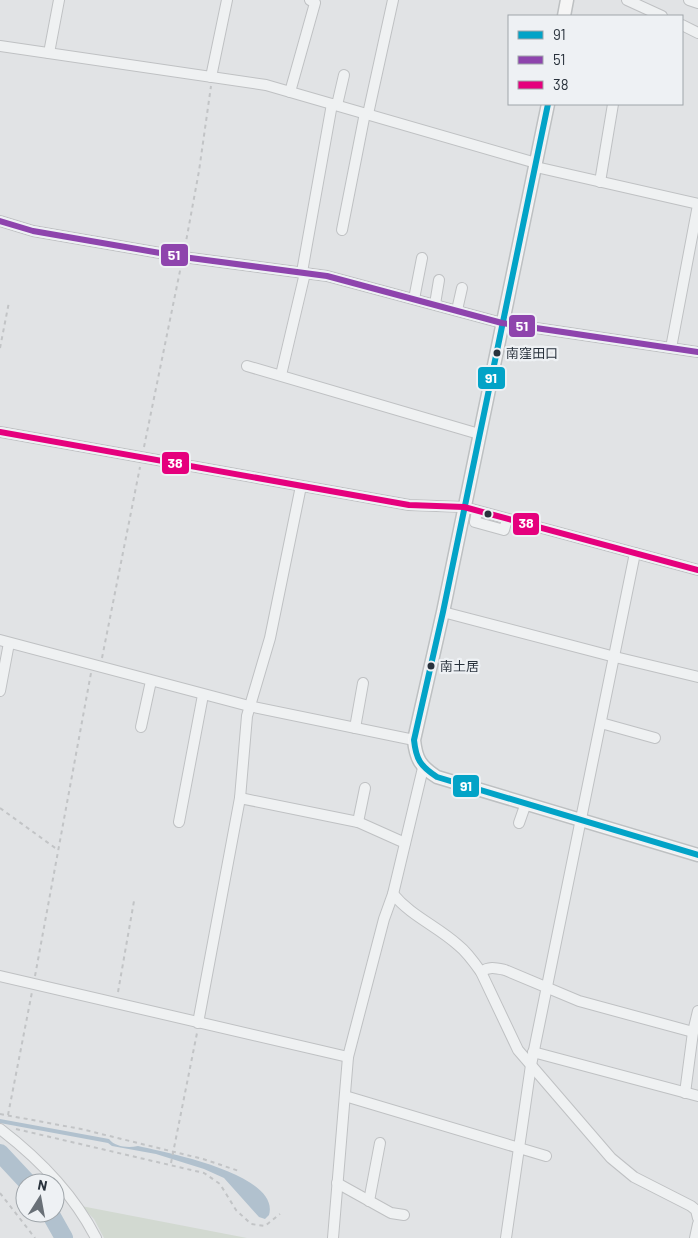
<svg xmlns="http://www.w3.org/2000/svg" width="698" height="1238" viewBox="0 0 698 1238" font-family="Barlow,'Noto Sans JP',sans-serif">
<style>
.green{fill:#d2d9d1}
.water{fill:#b1c1ce}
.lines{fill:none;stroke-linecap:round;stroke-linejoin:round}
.river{stroke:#b1c1ce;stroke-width:18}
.minor-casing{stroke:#bfc1c3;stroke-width:12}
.major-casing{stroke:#bdc0c2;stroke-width:15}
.path{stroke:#c2c4c6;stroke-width:2;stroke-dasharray:4 4;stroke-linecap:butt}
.minor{stroke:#eff1f2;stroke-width:10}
.major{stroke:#f5f5f5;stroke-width:12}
.bus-1-casing{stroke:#eef1f4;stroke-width:10}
.bus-2-casing{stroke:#eef1f4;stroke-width:10}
.bus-3-casing{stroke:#eef1f4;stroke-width:10}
.bus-1{stroke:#02a3c7;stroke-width:6}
.bus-2{stroke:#8e44ad;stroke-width:6}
.bus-3{stroke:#e5007d;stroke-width:6}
.bus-dot{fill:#29323c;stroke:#eef1f4;stroke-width:2}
.labels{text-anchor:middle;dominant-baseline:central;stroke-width:4.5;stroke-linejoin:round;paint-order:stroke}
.bus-label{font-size:13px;fill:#29323c;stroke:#eef1f4;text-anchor:start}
.line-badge{stroke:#eef1f4;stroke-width:2}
.badge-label{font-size:14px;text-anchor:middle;font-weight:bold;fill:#fff}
</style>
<rect width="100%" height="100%" fill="#e1e3e5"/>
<polygon class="green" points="81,1206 247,1238 104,1238 94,1219"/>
<path class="water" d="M0,1119L109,1139C115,1147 128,1148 138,1146C164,1152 281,1174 269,1215L265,1219L259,1217L224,1178L204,1169L156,1154L112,1146L108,1143L0,1123Z"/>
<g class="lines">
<g class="river">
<polyline points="0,1153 28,1183"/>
<polyline points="50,1213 64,1238"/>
</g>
<defs>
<g id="minor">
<polyline points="627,0 662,16"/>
<polyline points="689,0 698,3"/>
<polyline points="682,25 698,33"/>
<polyline points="0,46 266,85 536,163"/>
<polyline points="49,53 59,0"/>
<polyline points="211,77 227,0"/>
<polyline points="290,92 315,3 310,0"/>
<polyline points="337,105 344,75"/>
<polyline points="368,114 393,0"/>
<polyline points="536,167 698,204"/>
<polyline points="600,182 613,104"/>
<polyline points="0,221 33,231 183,257 327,276 502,323 698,352"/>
<polyline points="342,230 365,113"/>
<polyline points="302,272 332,104"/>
<polyline points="414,299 422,258"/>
<polyline points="435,304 439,280"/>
<polyline points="457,310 462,288"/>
<polyline points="671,348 698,205"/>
<polyline points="247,366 479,434"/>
<polyline points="281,375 305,273"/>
<polyline points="0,432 409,505 464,507 698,570"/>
<polyline points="477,511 475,522 504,530 507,519"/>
<polyline points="443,612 615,657 698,677"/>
<polyline points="0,640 249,706 414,740"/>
<polyline points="0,691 9,643"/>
<polyline points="601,723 655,738"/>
<polyline points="141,727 151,681"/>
<polyline points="355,728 363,683"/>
<polyline points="240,798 358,822 405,843"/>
<polyline points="179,822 203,695"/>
<polyline points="358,822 365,788"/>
<polyline points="519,823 526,803"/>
<path d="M393,894C411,916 437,926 458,945C467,952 474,962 481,972L518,1050L611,1158L634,1177L691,1206L696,1210L698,1218"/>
<path d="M481,972C489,966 496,968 505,970L579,1001L693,1032"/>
<polyline points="0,976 348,1057"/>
<polyline points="198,1023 240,798 247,716 270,638 301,486"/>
<polyline points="533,1052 698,1096"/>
<polyline points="685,1093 693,1032 698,1011"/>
<polyline points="345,1096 546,1156"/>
<path d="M0,1129C38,1158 74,1195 96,1238"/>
<polyline points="337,1183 391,1213 404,1215"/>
<polyline points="369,1201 380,1143"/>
<polyline points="333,1238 348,1057 384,919 393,894 423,768"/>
<polyline points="506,1238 531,1065 635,553"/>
<polyline points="695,1238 698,1224"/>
</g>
<g id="major">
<polyline points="564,16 567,0"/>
<path d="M548,104L443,612L414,740C416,759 420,766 437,777L698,855"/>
</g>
</defs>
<use href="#minor" class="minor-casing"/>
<use href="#major" class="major-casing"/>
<g class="path">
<polyline points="185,247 199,171 211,86"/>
<polyline points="0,348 9,302"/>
<polyline points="144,447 181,266"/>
<polyline points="102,658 140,467"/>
<polyline points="0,808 58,850"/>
<polyline points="35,976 91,673"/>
<polyline points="118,992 134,901"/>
<polyline points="0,1114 81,1129 203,1159 239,1171"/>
<polyline points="8,1115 32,992"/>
<polyline points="16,1129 204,1173 220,1184 236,1210 251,1224 265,1226 280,1214"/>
<polyline points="171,1163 197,1033"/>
<polyline points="0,1193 35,1238"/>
</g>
<use href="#minor" class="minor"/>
<use href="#major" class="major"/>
<defs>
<path id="bus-1" d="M548,104L443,612L414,740C416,759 420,766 437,777L698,855"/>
<polyline id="bus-2" points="0,221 33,231 183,257 327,276 502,323 698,352"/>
<polyline id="bus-3" points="0,432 409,505 464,507 698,570"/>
</defs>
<use href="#bus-1" class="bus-1-casing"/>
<use href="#bus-2" class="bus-2-casing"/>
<use href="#bus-3" class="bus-3-casing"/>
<use href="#bus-1" class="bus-1"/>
<use href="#bus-2" class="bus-2"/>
<use href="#bus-3" class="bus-3"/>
</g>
<g class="bus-dot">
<circle cx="497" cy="353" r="4.5"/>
<circle cx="488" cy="514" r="4.5"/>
<circle cx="431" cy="666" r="4.5"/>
</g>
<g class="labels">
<g class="bus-label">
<text x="506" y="353">南窪田口</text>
<text x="440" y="666">南土居</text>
</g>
</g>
<g class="line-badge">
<rect x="160" y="243" width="29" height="24" rx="5" fill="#8e44ad"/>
<rect x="508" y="314" width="28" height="24" rx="5" fill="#8e44ad"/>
<rect x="477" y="366" width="29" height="24" rx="5" fill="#02a3c7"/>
<rect x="161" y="451" width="29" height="24" rx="5" fill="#e5007d"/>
<rect x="512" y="512" width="28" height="24" rx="5" fill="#e5007d"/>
<rect x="452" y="774" width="28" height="24" rx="5" fill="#02a3c7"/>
</g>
<g class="badge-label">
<text x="174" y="260">51</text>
<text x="522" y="331">51</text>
<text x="491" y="383">91</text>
<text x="175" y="468">38</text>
<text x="526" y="528">38</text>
<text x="466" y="791">91</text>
</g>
<rect x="508" y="15" width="175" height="90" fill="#eef1f4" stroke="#9fa5aa"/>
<rect x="518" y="31" width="25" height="8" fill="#02a3c7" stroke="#9fa5aa"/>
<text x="553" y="40" font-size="15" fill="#29323c">91</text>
<rect x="518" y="56" width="25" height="8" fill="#8e44ad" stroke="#9fa5aa"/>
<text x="553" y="65" font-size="15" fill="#29323c">51</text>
<rect x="518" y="81" width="25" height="8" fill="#e5007d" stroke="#9fa5aa"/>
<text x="553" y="90" font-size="15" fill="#29323c">38</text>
<g transform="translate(40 1198) rotate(11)"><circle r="24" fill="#eef1f4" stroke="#9fa5aa"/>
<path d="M0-4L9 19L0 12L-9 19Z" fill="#697077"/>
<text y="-8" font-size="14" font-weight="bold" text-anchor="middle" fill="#29323c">N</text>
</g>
</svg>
